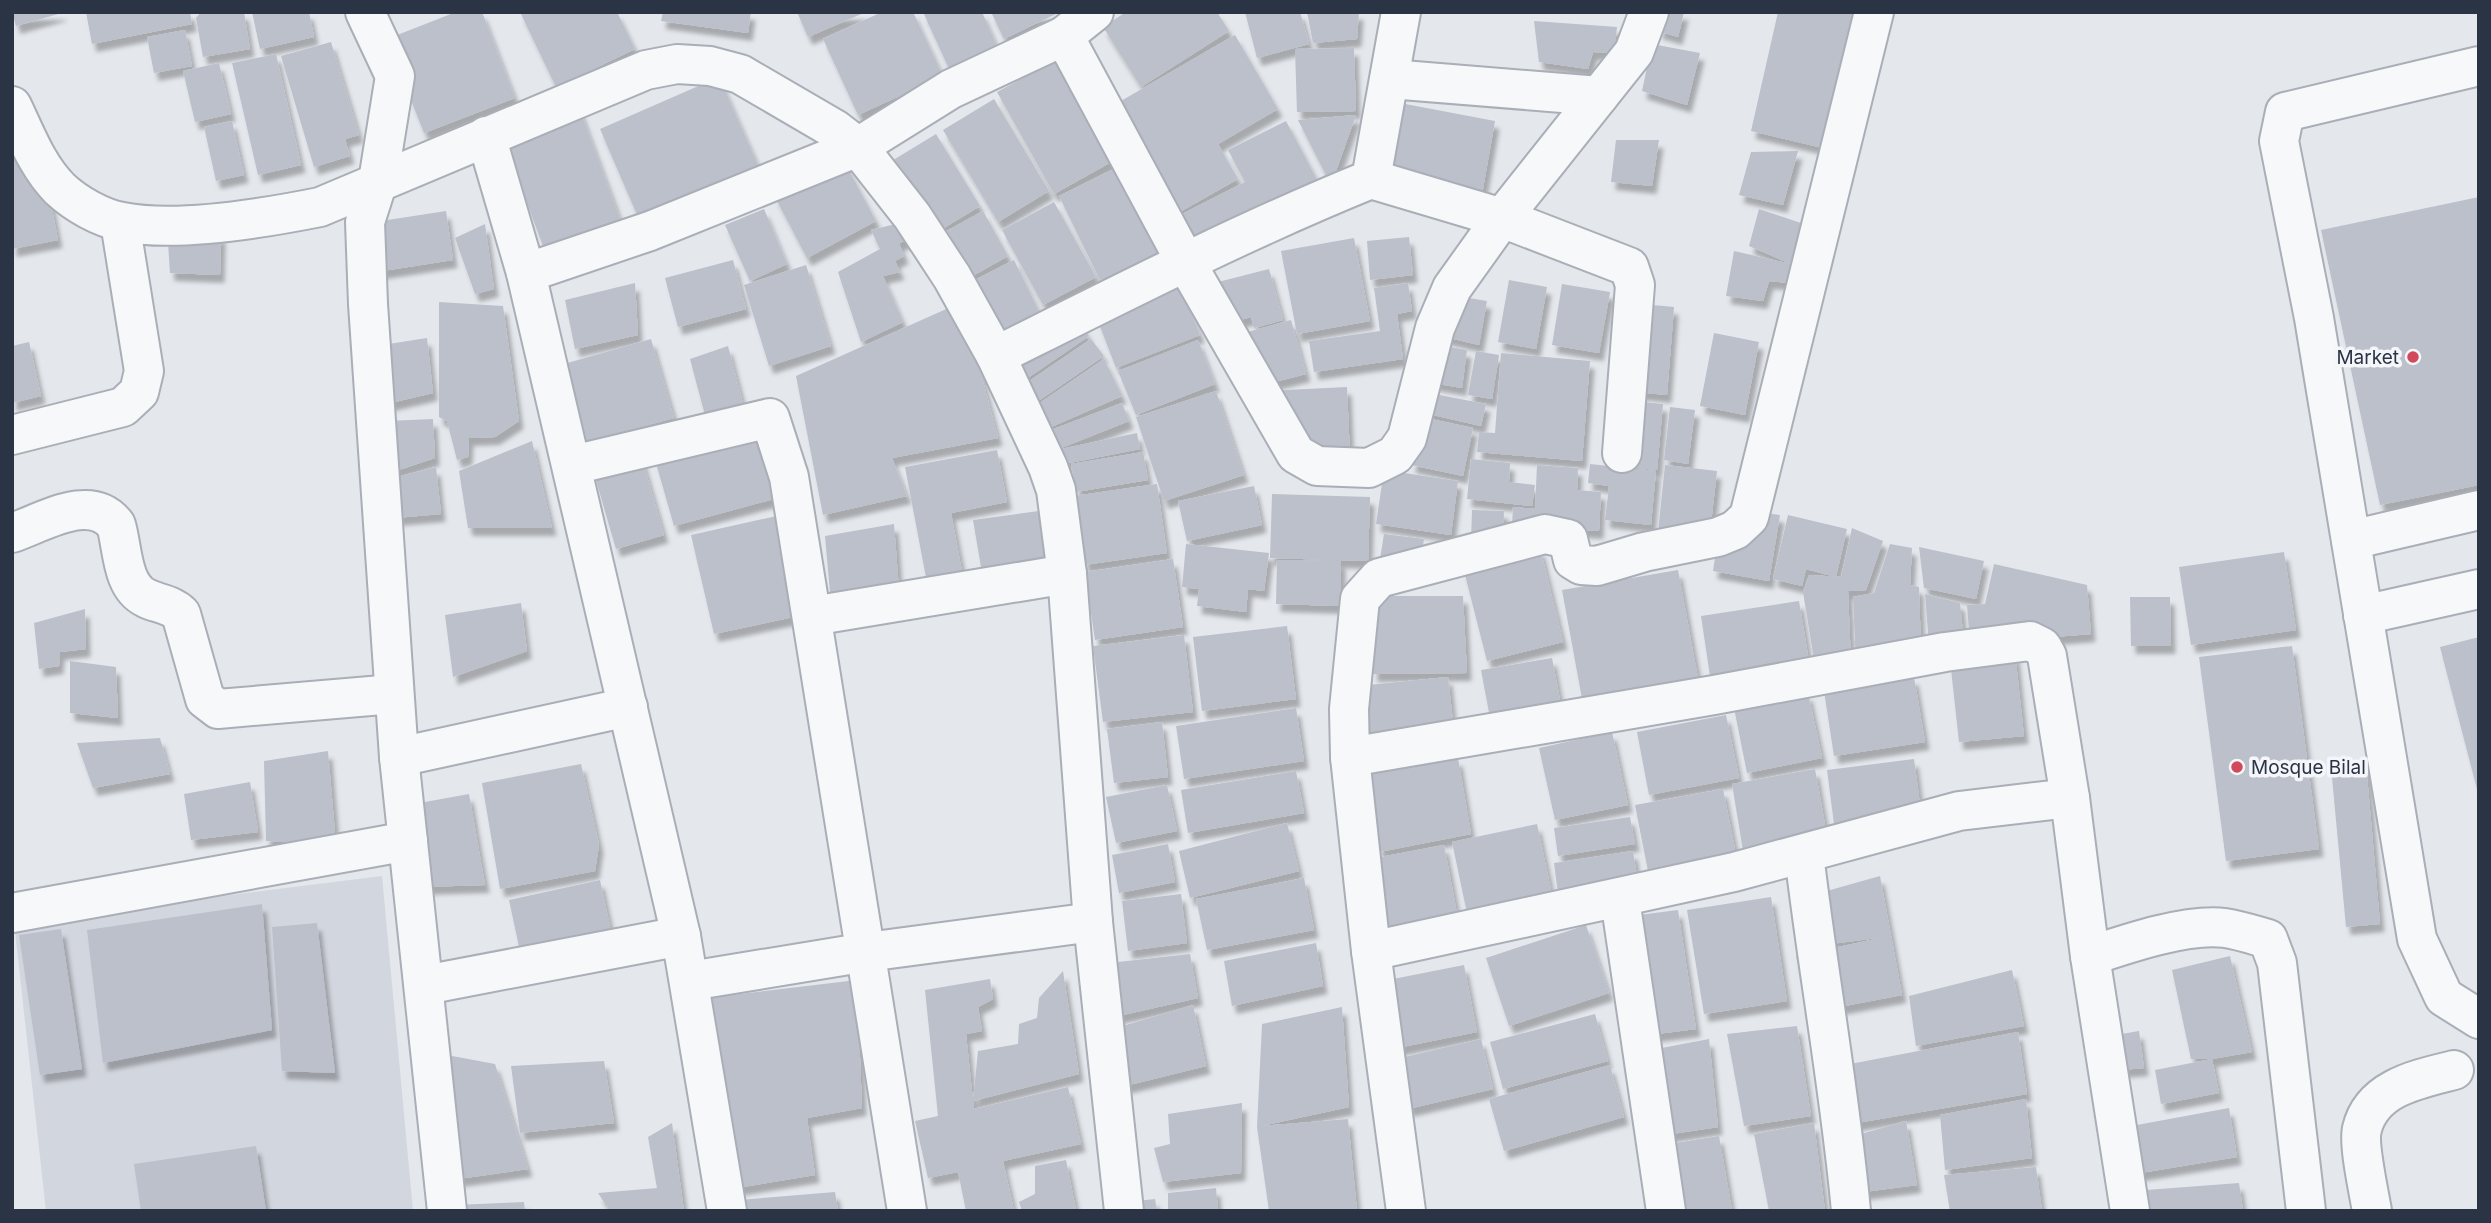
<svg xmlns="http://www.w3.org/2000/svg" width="2491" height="1223" viewBox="0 0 2491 1223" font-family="Inter,sans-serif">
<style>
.built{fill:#d2d6de}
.building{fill:#bbc0ca;filter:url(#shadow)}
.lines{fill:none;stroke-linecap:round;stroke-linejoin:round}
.minor-casing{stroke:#a9aeb7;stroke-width:42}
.minor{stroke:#f7f8fa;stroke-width:38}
.poi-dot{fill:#d1495b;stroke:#f4f6f9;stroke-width:2.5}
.labels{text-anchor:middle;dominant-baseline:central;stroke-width:7;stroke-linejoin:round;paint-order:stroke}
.poi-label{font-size:19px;fill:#2b3445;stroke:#f4f6f9;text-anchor:end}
</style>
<defs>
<filter id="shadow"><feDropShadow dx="4.5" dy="8" stdDeviation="2" flood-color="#0004"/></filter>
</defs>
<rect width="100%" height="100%" fill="#e4e7ec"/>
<polygon class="built" points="382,876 413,1211 46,1211 14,922"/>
<g class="building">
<polygon points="12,12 62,12 62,13 16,26"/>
<polygon points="86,12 190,12 192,24 92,44"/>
<polygon points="201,12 244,12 250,49 203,57 196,18"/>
<polygon points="252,12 309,12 314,37 260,49"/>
<polygon points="456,12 482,12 515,98 424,133 387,39"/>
<polygon points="520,12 617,12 635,49 556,87"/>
<polygon points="663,12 751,12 748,33 661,21"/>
<polygon points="797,12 866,12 808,37"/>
<polygon points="882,12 913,12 943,76 858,115 823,39"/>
<polygon points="923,12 982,12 999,51 951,73"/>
<polygon points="991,12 1060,12 1004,39"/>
<polygon points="1126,12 1217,12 1229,31 1141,87 1103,27"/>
<polygon points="1245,12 1300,12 1309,44 1257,58"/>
<polygon points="1307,12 1359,12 1357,39 1313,43"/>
<polygon points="1662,12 1684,12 1678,37 1658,31"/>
<polygon points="1778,12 1858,12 1827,149 1751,131"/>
<polygon points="1534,21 1617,27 1614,53 1593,52 1588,69 1539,62"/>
<polygon points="185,30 192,66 154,73 147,37"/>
<polygon points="1235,35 1278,109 1218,144 1238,179 1178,213 1114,105"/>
<polygon points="331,42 359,135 345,139 350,156 314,167 281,56"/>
<polygon points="1652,44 1700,53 1687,105 1642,91"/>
<polygon points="1354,48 1356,111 1297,112 1295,49"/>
<polygon points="276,54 301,165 258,175 232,63"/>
<polygon points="1056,60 1113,161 1054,194 997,92"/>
<polygon points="219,63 231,114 195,122 183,71"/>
<polygon points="719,77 758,165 638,217 600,129"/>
<polygon points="994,99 1049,191 998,222 943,130"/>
<polygon points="1400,103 1495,121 1481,200 1386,181"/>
<polygon points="578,105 620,219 543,246 501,133"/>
<polygon points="1356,115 1331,185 1298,120"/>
<polygon points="232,121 244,175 216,181 204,127"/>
<polygon points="1286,121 1323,191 1200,253 1180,215 1245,182 1228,150"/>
<polygon points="936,134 980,206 934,234 890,162"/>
<polygon points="1616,140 1659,140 1652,186 1611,182"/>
<polygon points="1798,151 1783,205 1739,195 1751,152"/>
<polygon points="41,153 58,240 12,249 12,158"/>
<polygon points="843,159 876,221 807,258 774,195"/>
<polygon points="1116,168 1157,252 1100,280 1059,196"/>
<polygon points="2479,197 2479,485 2380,505 2321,230"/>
<polygon points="1054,202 1096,277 1043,305 1002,230"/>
<polygon points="764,209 787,264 750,281 725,225"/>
<polygon points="1759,209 1804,224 1791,264 1789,283 1769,281 1763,301 1726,296 1734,251 1791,264 1749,246"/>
<polygon points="446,211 453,260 376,272 368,223"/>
<polygon points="983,211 1008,256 969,278 943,233"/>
<polygon points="908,221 918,237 899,243 904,256 895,261 900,272 883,276 903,322 861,342 838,272 880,249 871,230"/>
<polygon points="485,224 494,289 475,294 455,238"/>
<polygon points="221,234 220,275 170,273 168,242"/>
<polygon points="1409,237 1413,275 1370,280 1367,241"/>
<polygon points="1354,238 1370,321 1297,334 1281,251"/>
<polygon points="733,260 746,309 678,327 665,278"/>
<polygon points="1014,260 1040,313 996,336 969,283"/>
<polygon points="806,265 831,346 769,366 744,285"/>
<polygon points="1269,269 1283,320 1254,328 1251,317 1229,323 1218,282"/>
<polygon points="1178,280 1200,335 1116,368 1095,313"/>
<polygon points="1509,280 1547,287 1536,349 1498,342"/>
<polygon points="635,283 638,335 575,349 565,300"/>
<polygon points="1408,283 1412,311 1397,314 1403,359 1314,372 1309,341 1380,331 1374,288"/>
<polygon points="1562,284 1610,292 1599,353 1552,345"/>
<polygon points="1451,295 1487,301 1479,345 1441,336"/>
<polygon points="439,302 503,306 519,421 495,437 469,438 468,457 457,460 447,421 439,417"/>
<polygon points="962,302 998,438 892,458 907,496 823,515 796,376"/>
<polygon points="1642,304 1674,307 1667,395 1636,392"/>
<polygon points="1077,319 1089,336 1016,386 1004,369"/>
<polygon points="1291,320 1306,374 1259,386 1244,333"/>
<polygon points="1714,333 1759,342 1745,415 1700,406"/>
<polygon points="427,338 433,393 386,404 382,345"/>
<polygon points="651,339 674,418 586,442 564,364"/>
<polygon points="1091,339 1104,356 1028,408 1016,390"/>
<polygon points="1198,340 1215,384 1136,415 1118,371"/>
<polygon points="29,342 41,396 12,403 12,346"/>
<polygon points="1439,345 1467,350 1462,388 1427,382"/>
<polygon points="728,346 744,408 706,419 690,359"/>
<polygon points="1476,351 1499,355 1492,399 1468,395"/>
<polygon points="1501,353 1590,361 1582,461 1477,452 1479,432 1495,433"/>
<polygon points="1104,359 1122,396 1042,431 1031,409"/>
<polygon points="1347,387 1350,457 1317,459 1265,391"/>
<polygon points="1216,391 1244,475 1164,501 1136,417"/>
<polygon points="1424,392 1486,404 1481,426 1420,412"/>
<polygon points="1634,401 1663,404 1657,470 1628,467"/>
<polygon points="1122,403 1129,421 1051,452 1043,433"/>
<polygon points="1670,407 1695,410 1688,464 1664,460"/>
<polygon points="1421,417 1473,428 1463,476 1411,465"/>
<polygon points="433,419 435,458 390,473 387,421"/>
<polygon points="765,425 785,496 674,526 654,456"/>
<polygon points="1137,433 1140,449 1064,464 1061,449"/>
<polygon points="532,441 552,528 468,528 459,471"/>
<polygon points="997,450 1007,502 951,513 964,582 928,588 905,467"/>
<polygon points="1143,452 1148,480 1076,492 1071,464"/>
<polygon points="641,456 664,535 616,549 593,470"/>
<polygon points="1471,459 1510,463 1509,482 1535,485 1532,506 1467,499"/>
<polygon points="1590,464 1656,471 1651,525 1605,520 1609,486 1588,483"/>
<polygon points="1537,465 1578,468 1577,490 1601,492 1599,531 1512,525 1513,507 1535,509"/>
<polygon points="1665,465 1717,471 1710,532 1657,542"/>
<polygon points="436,467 441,514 395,518 397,477"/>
<polygon points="1384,470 1458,481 1451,535 1376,524"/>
<polygon points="1157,484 1167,553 1084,565 1074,496"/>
<polygon points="1254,486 1262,525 1187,541 1178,501"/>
<polygon points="1272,494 1370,497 1368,561 1270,558"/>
<polygon points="1053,509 1062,562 982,573 973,520"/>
<polygon points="1472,510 1504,511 1503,542 1471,541"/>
<polygon points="1765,513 1780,515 1769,581 1713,571 1717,545"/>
<polygon points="781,515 803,615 714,634 691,535"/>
<polygon points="1788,515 1847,529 1836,577 1806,569 1802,586 1773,579"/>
<polygon points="894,524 899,590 831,603 825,536"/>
<polygon points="1852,528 1883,541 1866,590 1848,591 1851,663 1816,672 1803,592 1809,575 1841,577"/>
<polygon points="1384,534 1424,539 1420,565 1380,559"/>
<polygon points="1186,544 1269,553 1264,591 1248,589 1246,612 1197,606 1199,589 1182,587"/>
<polygon points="1890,544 1912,548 1910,585 1919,587 1921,652 1856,664 1853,597 1874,593"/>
<polygon points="1919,547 1984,561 1976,599 1924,588"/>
<polygon points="1540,548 1563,642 1487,661 1463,567"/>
<polygon points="2284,552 2296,630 2191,645 2179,567"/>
<polygon points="1173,559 1183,627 1095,640 1085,572"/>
<polygon points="1277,560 1341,561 1341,606 1276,604"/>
<polygon points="1994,564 2087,585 2091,634 1970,644 1967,605 1985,604"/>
<polygon points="1678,570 1699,684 1583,704 1562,590"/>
<polygon points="1925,594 1960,603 1964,644 1929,645"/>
<polygon points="1372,596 1463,596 1467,673 1373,674"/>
<polygon points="2130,597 2170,597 2171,646 2131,646"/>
<polygon points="1799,601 1811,674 1712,689 1701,616"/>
<polygon points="521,603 527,651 453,677 445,615"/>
<polygon points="85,609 86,649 60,652 59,666 39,669 34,623"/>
<polygon points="1287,626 1296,699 1202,711 1193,637"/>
<polygon points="1184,635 1193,712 1103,722 1093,646"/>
<polygon points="2479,637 2479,793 2478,793 2440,647"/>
<polygon points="2292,646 2319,849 2226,861 2199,657"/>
<polygon points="2015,653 2024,736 1959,742 1950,660"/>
<polygon points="1552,658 1562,711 1491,723 1481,670"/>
<polygon points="70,661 116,667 118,718 70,713"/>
<polygon points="1448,677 1454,732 1363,741 1358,686"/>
<polygon points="1914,677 1925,742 1834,756 1824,691"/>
<polygon points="1808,693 1822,758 1747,773 1734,708"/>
<polygon points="1296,708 1304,761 1184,779 1176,726"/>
<polygon points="1726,715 1739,778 1649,795 1637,732"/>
<polygon points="1162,722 1168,777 1114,783 1107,729"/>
<polygon points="1612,732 1628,805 1555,820 1539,748"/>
<polygon points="160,738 170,774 93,788 77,743"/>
<polygon points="328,751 336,845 266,841 264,761"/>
<polygon points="1458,758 1471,834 1379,852 1365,775"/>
<polygon points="1914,759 1922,820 1835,832 1827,770"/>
<polygon points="581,764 599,845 595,871 500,889 482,783"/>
<polygon points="2366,764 2380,924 2346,927 2331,767"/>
<polygon points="1815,769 1827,836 1743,851 1732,784"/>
<polygon points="1296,771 1304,813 1188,833 1181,790"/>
<polygon points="250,782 258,832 191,840 184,794"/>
<polygon points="1167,785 1177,831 1116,843 1106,797"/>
<polygon points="1723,789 1737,860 1649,876 1635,805"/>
<polygon points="469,794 485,885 423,887 414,804"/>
<polygon points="1630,817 1635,844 1558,856 1554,828"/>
<polygon points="1287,823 1299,871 1190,898 1179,851"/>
<polygon points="1537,824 1553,900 1468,918 1452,842"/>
<polygon points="1168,844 1175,882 1119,893 1112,855"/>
<polygon points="1444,845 1459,924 1380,938 1365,860"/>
<polygon points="1633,851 1639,889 1559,901 1554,863"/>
<polygon points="1880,876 1902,995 1808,1013 1796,956 1885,937 1815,946 1809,896"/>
<polygon points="1304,878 1314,930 1207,950 1196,899"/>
<polygon points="600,880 613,941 521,956 509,900"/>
<polygon points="1181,894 1187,943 1128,951 1122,901"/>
<polygon points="1771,897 1787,1001 1704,1014 1687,910"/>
<polygon points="262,904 272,1030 103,1063 87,930"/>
<polygon points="1678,910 1696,1029 1649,1035 1631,916"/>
<polygon points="317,923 335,1073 282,1071 272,927"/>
<polygon points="1586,925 1609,993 1509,1026 1486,958"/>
<polygon points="61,929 82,1069 40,1075 19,935"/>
<polygon points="1316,943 1323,986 1232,1006 1224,961"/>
<polygon points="1190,954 1198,998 1114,1017 1109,963"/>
<polygon points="2230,956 2252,1052 2212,1059 2219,1093 2161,1104 2155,1070 2212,1059 2191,1059 2172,970"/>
<polygon points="1464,965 1477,1032 1397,1048 1383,981"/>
<polygon points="2012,970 2024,1026 1916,1046 1909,996"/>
<polygon points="1063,971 1079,1074 973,1101 974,1109 1068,1087 1081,1144 1003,1161 1014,1211 966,1211 958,1172 928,1178 915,1121 938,1116 925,990 990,979 993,999 978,1007 982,1031 966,1034 973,1101 978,1051 1018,1044 1019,1024 1037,1018 1039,998"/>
<polygon points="857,980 862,1108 807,1118 815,1175 737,1188 707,998"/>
<polygon points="1193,1005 1206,1066 1117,1088 1116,1028"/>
<polygon points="1342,1007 1349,1107 1261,1126 1348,1119 1357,1211 1269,1211 1257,1127 1262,1024"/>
<polygon points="1595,1014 1608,1061 1503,1089 1490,1042"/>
<polygon points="1797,1026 1811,1116 1744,1126 1727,1034"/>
<polygon points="2139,1031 2144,1068 2121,1070 2116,1035"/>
<polygon points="2018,1032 2027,1094 1833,1127 1824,1069"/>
<polygon points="1481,1039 1493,1089 1408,1109 1396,1059"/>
<polygon points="1709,1039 1718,1127 1665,1135 1651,1050"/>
<polygon points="447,1055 495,1064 528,1169 458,1179"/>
<polygon points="604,1061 614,1123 520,1133 511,1066"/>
<polygon points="1610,1065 1624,1117 1504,1151 1489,1099"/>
<polygon points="2026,1099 2032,1158 1945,1170 1940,1115"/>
<polygon points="1242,1103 1241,1173 1163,1182 1154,1148 1170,1144 1168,1114"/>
<polygon points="2229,1108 2237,1157 2110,1178 2099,1132"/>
<polygon points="1906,1121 1917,1185 1856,1193 1851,1137"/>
<polygon points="672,1123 684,1211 610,1211 598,1193 657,1188 648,1137"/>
<polygon points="1814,1123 1825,1211 1769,1211 1754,1134"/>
<polygon points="1719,1136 1732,1211 1673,1211 1663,1145"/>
<polygon points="256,1146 266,1211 141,1211 134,1164"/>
<polygon points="1066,1160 1076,1210 1022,1211 1019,1202 1035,1194 1035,1166"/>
<polygon points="2036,1167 2042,1211 1950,1211 1944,1175"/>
<polygon points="2239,1183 2243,1211 2137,1211 2133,1191"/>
<polygon points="1216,1188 1218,1211 1168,1211 1168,1193"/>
<polygon points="835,1192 838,1211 740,1211 739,1200"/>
<polygon points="1155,1199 1157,1211 1138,1211 1137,1201"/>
<polygon points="524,1202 525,1211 457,1211 456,1205"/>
</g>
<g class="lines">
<defs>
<g id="minor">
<polyline points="365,12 395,76 378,181 365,222 368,304 399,757 447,1211"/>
<polyline points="1064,36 1185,261 1296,454 1317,466 1369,468 1395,455 1407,438 1435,328 1452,288 1502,218 1634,52 1649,12"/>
<polyline points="2479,66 2285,112 2279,141 2314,318 2417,939 2444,997 2479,1019"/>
<polyline points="1390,79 1599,96"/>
<path d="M12,106C26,135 37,166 60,189C76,204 101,218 122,222C177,233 265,218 320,207L646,70L677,64L710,66L740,74L836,130L858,147L912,216L952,277L996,356L1048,467L1056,490L1067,574L1093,922L1124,1211"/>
<polyline points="486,136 526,273 681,936 727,1211"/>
<polyline points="1371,179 1502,218 1629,267 1635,285 1622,453"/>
<polyline points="526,273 650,231 858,147 951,89 1064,36 1094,12"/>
<path d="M996,356C1120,294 1243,231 1371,179L1401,12"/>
<polyline points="12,435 123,407 139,392 144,371 120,222"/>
<polyline points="573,465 770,418 789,477 907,1211"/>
<path d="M12,533C44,522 91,492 116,525C123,548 121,586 146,598C158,604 171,604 181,614L205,699L218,709L394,694"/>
<polyline points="2351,540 2479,510"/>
<polyline points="2363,615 2479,589"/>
<polyline points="812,616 1067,574"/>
<polyline points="399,757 628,707"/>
<polyline points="1350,757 1714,695 1945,652 2030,641 2042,647 2047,656 2070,798"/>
<path d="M1804,854C1818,973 1840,1091 1851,1211"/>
<polyline points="1620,899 1666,1211"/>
<polyline points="12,913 408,841"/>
<polyline points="1371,951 1734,872 1959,811 2070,798 2090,956 2130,1211"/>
<path d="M2090,956C2126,944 2187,923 2225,928C2239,930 2254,935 2268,939L2277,963L2306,1211"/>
<polyline points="690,981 867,952 1093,922"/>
<polyline points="425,985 681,936"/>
<polyline points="1406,1211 1371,951 1350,757 1349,709 1360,599 1379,578 1545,534 1568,539 1573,560 1581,565 1597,566 1644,552 1718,537 1735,530 1749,517 1874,12"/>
<path d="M2372,1211C2369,1193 2358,1144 2362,1129C2372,1087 2419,1079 2454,1070"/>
</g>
</defs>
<use href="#minor" class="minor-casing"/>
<use href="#minor" class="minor"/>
</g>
<g class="poi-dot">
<circle cx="2413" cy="357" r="7"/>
<circle cx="2237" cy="767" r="7"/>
</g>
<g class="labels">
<g class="poi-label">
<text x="2399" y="357">Market</text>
<text x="2251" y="767" text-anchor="start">Mosque Bilal</text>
</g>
</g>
<rect width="2491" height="1223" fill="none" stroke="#2b3445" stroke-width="28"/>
</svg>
